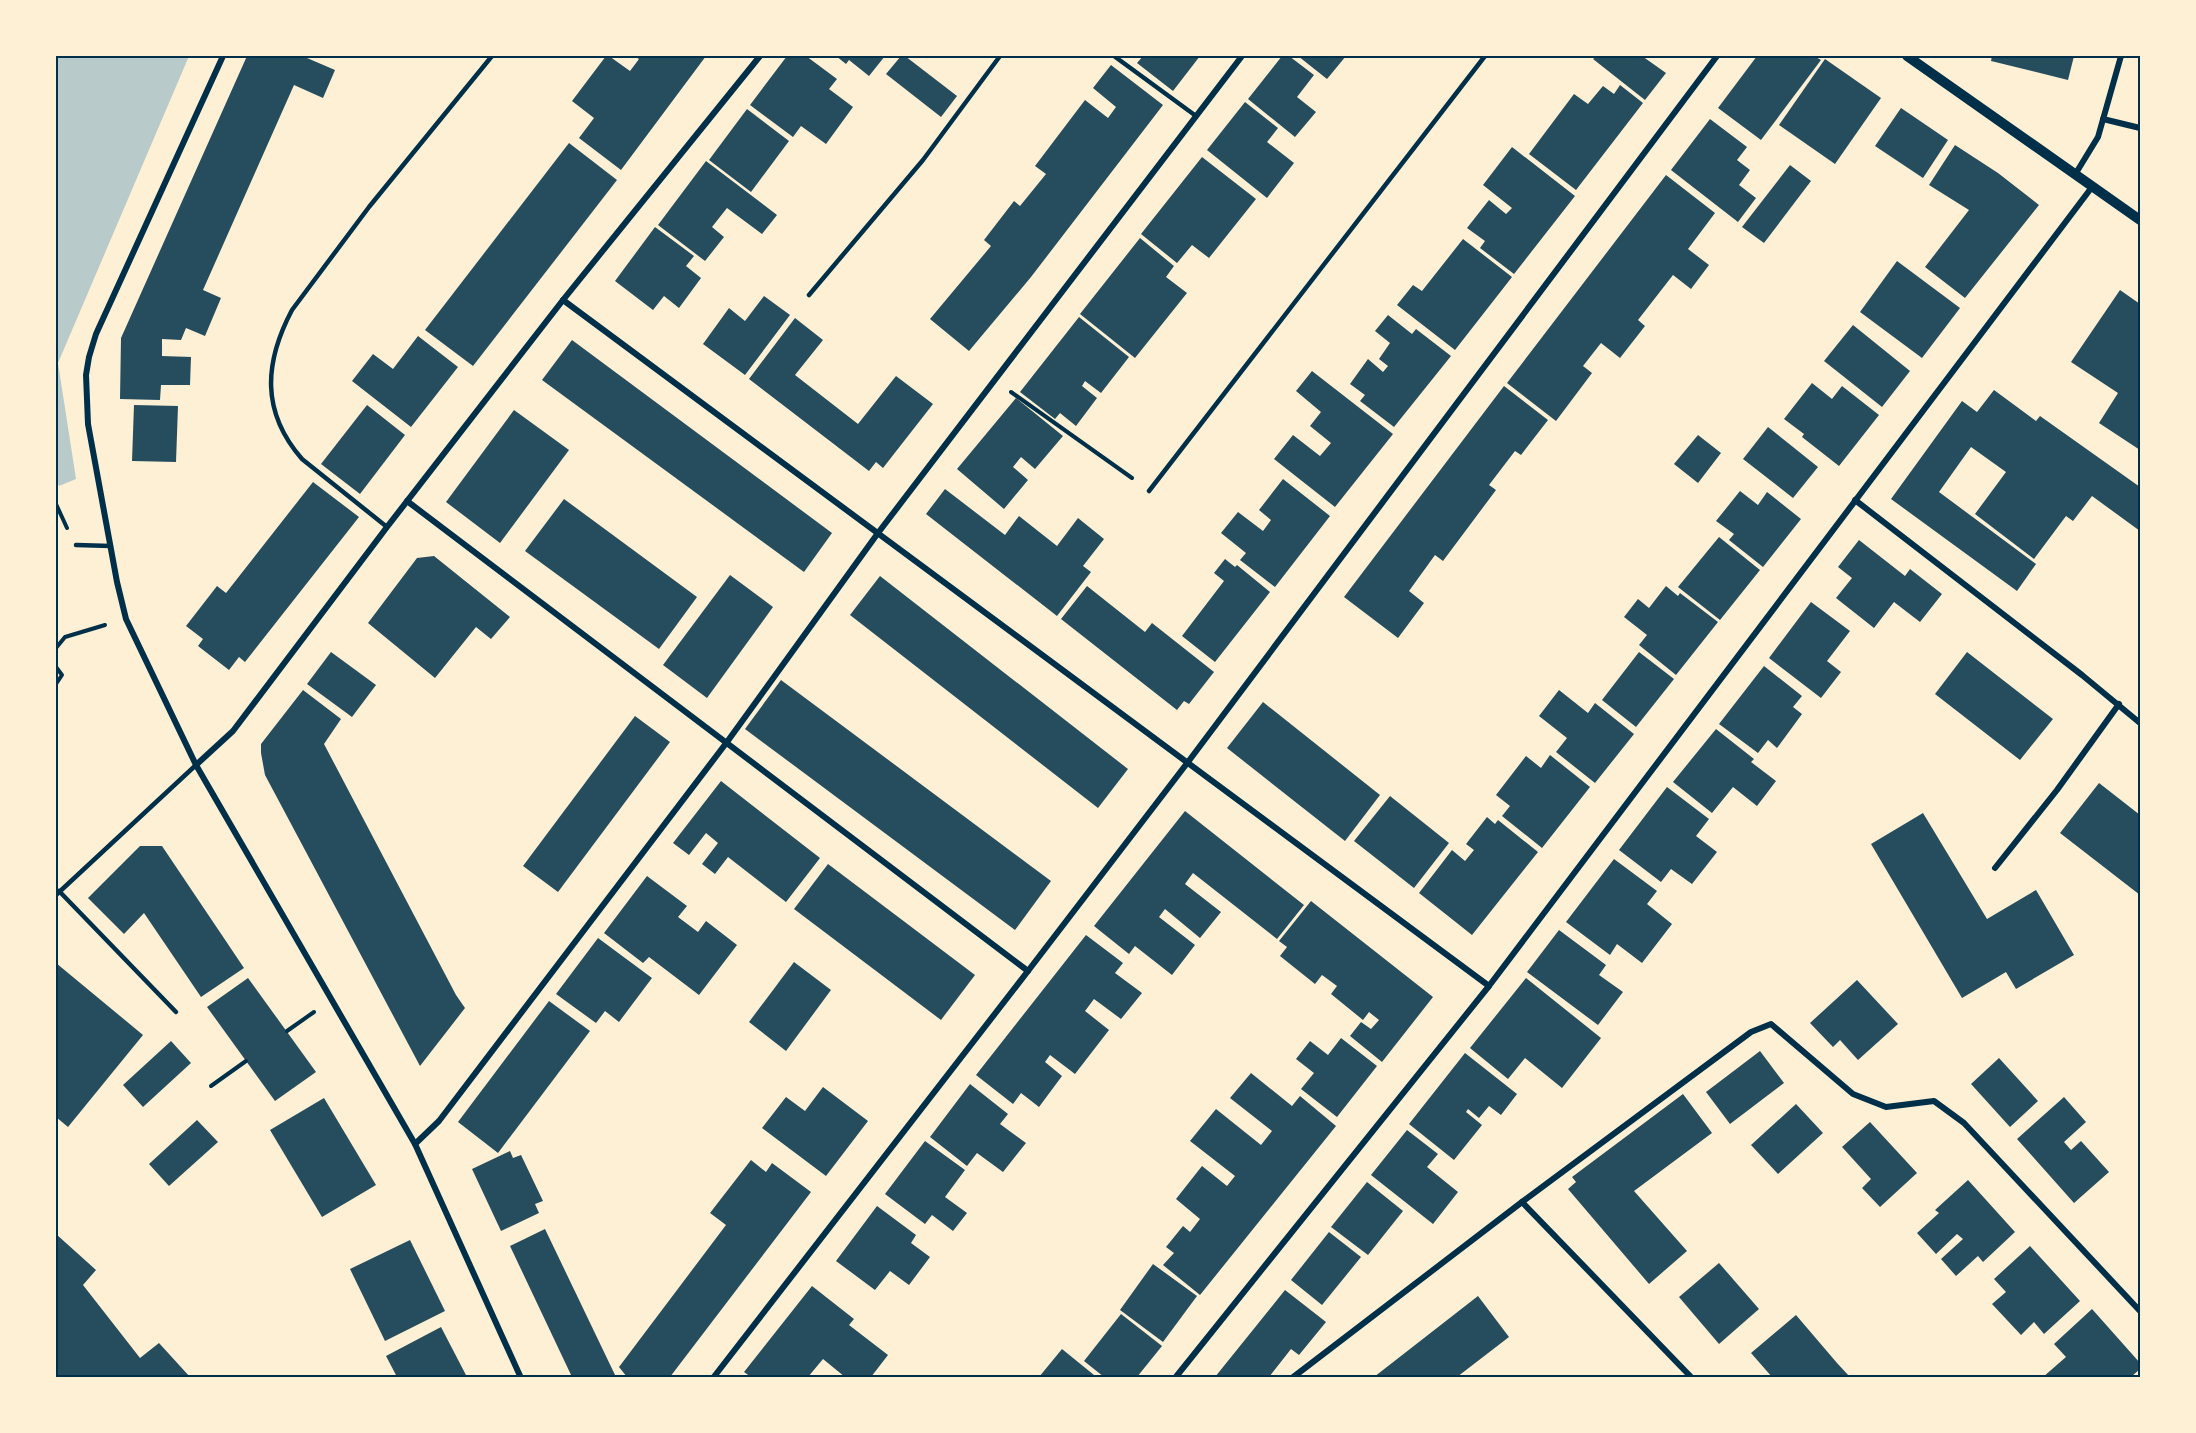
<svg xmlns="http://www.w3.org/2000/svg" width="2196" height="1433" viewBox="0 0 2196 1433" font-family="Commissioner,sans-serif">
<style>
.green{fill:#b9caca}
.building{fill:#264d5e}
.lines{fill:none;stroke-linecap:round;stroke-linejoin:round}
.path{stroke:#003049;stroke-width:4}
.service{stroke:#003049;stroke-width:4.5}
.minor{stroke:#003049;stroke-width:6}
.tertiary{stroke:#003049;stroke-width:10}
.neatline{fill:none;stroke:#003049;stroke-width:2}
</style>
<rect width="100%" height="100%" fill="#fdf0d5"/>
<polygon class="green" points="56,56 189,56 58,363 76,479 59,486 56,480"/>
<g class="building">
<polygon points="247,56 308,56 307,58 335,70 323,98 294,85 203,290 221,298 205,336 186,328 181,340 162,339 162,356 191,357 190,385 161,385 160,400 120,399 121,338"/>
<polygon points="606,56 609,56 630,71 639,59 634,56 706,56 621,170 579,138 594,118 572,101"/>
<polygon points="787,56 806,56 837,79 829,89 853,107 826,144 801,126 793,137 750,105"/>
<polygon points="836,56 885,56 869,76 849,60 846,64"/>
<polygon points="901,56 905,56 957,96 941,117 886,74"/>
<polygon points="1143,56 1200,56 1173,91 1137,63"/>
<polygon points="1282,56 1289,56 1314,75 1297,97 1316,112 1295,137 1248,99"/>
<polygon points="1298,56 1346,56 1327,79"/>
<polygon points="1597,56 1642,56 1666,73 1645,100 1593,59"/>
<polygon points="1757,56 1814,56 1821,60 1761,140 1718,108"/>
<polygon points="1992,56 2074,56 2068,80 1991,61"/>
<polygon points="1825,59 1881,98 1835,164 1779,125"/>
<polygon points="1111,65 1163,105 1031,277 969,351 930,319 991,246 984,240 1014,201 1020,206 1046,174 1035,166 1085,100 1108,118 1116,107 1093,88"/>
<polygon points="1620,85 1643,103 1576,190 1529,154 1574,94 1588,104 1603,86 1614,94"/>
<polygon points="1245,102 1278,128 1267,142 1294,163 1267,198 1207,150"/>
<polygon points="1901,108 1948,140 1923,178 1875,146"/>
<polygon points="747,109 789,141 751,192 709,160"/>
<polygon points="1710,119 1747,147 1737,160 1750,170 1739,185 1756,198 1738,222 1671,170"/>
<polygon points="569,143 617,180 473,366 425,330"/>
<polygon points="1955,145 1998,173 2039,205 1965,298 1925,267 1969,210 1929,185"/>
<polygon points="1512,147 1575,196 1514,274 1480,248 1485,241 1467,228 1489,200 1506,214 1512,208 1483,185"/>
<polygon points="1202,157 1256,199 1209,258 1192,245 1177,263 1141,234"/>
<polygon points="706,161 777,215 762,234 727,208 712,227 724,237 705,261 658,225"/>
<polygon points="1790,165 1811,181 1764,243 1742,227"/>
<polygon points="1666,175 1715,213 1688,249 1709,265 1691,289 1673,275 1638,320 1645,326 1620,358 1601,343 1583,366 1592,373 1556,421 1507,383"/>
<polygon points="655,227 694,256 686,266 701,278 679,308 664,296 653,310 615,281"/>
<polygon points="1140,238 1174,266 1166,277 1187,293 1135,358 1080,314"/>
<polygon points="1463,239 1512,277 1455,350 1397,305 1413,285 1422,291"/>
<polygon points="1897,261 1960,308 1922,358 1860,312"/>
<polygon points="2120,290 2140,304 2140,450 2099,423 2118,393 2071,362"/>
<polygon points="764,296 790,315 745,375 703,344 729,308 745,321"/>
<polygon points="1388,315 1412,334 1416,329 1451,356 1394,427 1360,401 1365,395 1350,384 1368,359 1383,372 1388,366 1379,359 1390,343 1375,331"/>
<polygon points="1079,317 1129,357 1101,393 1085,381 1082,386 1097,398 1076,426 1060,413 1055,419 1020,392"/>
<polygon points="795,318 823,340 795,375 858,424 896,376 933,404 883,468 876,462 869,471 749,379"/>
<polygon points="1853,325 1910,371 1882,407 1824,361"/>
<polygon points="418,336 458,367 411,427 352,381 373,354 393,369"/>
<polygon points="572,340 832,533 804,572 542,380"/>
<polygon points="1312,371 1393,434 1335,507 1274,459 1293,435 1320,456 1331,443 1310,426 1321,412 1296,391"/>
<polygon points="1812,383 1832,399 1842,386 1879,415 1839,466 1802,437 1804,434 1784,419"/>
<polygon points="1504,386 1548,420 1521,455 1515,451 1489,485 1496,490 1443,561 1435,555 1409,591 1424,603 1398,638 1344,597"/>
<polygon points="1994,390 2036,421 2040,416 2140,487 2140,531 2092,496 2073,521 2066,516 2034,559 1975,514 2006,472 1971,447 1939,492 2036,564 2017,591 1891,499 1962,401 1977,412"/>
<polygon points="1016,398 1063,436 1035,469 1021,457 1013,467 1028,480 1004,509 957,469"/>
<polygon points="134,405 178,406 176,462 132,461"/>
<polygon points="367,405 405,435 360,494 321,464"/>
<polygon points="514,410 569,450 500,543 446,502"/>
<polygon points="1768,427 1818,467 1793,498 1743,459"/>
<polygon points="1698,435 1721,453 1698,483 1674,464"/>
<polygon points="1283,479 1330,516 1275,587 1240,560 1246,553 1221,533 1238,512 1263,531 1271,520 1259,510"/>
<polygon points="313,482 359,517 245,662 239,657 229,670 198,646 203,639 186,626 217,586 226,593"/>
<polygon points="945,489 1005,535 1019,516 1057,546 1078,518 1104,539 1083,566 1091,572 1057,616 926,514"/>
<polygon points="1740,491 1758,505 1767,492 1801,519 1763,567 1729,540 1734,534 1716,521"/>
<polygon points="564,499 697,597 659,649 525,551"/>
<polygon points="1719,537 1760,570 1720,620 1678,587"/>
<polygon points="1859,540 1905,576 1910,569 1942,594 1920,622 1894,602 1874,628 1836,598 1852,578 1838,567"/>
<polygon points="434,556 510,617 491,639 476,627 435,678 368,623 417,558"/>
<polygon points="1225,559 1235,567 1237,565 1270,592 1215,662 1182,636 1224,581 1214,573"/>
<polygon points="730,575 773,607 707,698 663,665"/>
<polygon points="880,576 1128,769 1098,808 850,615"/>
<polygon points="1087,586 1145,632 1152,623 1214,672 1189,704 1184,701 1177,710 1061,619"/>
<polygon points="1666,586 1678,596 1680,593 1718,622 1676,675 1639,645 1647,635 1624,617 1638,599 1649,608"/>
<polygon points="1811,602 1850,631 1827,661 1841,672 1821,698 1769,658"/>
<polygon points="331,652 376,685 352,717 307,684"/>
<polygon points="1639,652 1674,679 1636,727 1602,700"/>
<polygon points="1967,652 2053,719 2020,760 1935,694"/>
<polygon points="1764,666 1802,696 1793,707 1802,714 1777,748 1768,740 1758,753 1719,724"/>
<polygon points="781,680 1051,881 1015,930 745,729"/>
<polygon points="303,690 341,719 324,744 456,995 465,1008 420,1066 265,775 261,753 261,744"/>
<polygon points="1559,690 1588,713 1595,703 1634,734 1595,783 1556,752 1567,738 1539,716"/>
<polygon points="1263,702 1380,795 1345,841 1227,748"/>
<polygon points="635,716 670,742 558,892 523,866"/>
<polygon points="1716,729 1754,759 1751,762 1776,781 1757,806 1733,787 1712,813 1673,782"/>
<polygon points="1550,755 1590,787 1542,848 1502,816 1510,806 1496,795 1526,756 1541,768"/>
<polygon points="721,781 820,858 786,902 728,857 715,874 702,864 718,843 706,833 689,855 673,843"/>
<polygon points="2099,783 2140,815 2140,895 2060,833"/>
<polygon points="1667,787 1709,819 1696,836 1717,852 1692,884 1671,869 1661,882 1619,850"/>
<polygon points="1390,796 1449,843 1414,888 1354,841"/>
<polygon points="1185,811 1304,905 1277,939 1193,873 1185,884 1221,912 1200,938 1165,909 1159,917 1195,945 1172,975 1135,946 1129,954 1094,926"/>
<polygon points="1923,813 1987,919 2036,890 2074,955 2016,989 2006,972 1962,998 1871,844"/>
<polygon points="1487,817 1495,824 1498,820 1538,852 1472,935 1419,893 1452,850 1465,861 1474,850 1466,844"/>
<polygon points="140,846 162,846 244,968 201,997 144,913 124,934 88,898"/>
<polygon points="1614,859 1657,891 1647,904 1672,924 1642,963 1617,944 1610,955 1566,922"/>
<polygon points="828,864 975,975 941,1020 794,909"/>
<polygon points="647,876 687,906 678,917 698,932 706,921 737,945 699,995 649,957 643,963 604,933"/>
<polygon points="1311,901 1433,997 1382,1062 1350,1036 1361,1022 1371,1029 1379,1020 1369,1012 1363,1020 1331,994 1337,986 1322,975 1315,984 1280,956 1287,947 1279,941"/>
<polygon points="1559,930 1606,965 1599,975 1623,992 1598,1025 1527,972"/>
<polygon points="1086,935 1123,963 1115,973 1142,993 1121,1019 1094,999 1085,1011 1109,1030 1075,1074 1050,1055 1045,1062 1062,1076 1039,1107 1021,1093 1013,1104 976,1075"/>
<polygon points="598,938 652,978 619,1022 605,1011 596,1023 556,994"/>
<polygon points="794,962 831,990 786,1051 749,1022"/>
<polygon points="56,963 143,1035 68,1127 56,1117"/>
<polygon points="248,978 316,1072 275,1101 207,1007"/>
<polygon points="1526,978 1601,1038 1562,1088 1525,1058 1508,1079 1470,1048"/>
<polygon points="1857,980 1898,1024 1858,1060 1840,1040 1833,1047 1810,1023"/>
<polygon points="549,1001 590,1031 498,1153 458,1122"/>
<polygon points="1341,1038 1377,1066 1337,1117 1301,1089 1314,1073 1296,1059 1310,1041 1328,1055"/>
<polygon points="171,1041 191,1063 143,1107 123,1085"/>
<polygon points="1760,1051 1784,1083 1730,1124 1706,1092"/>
<polygon points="1465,1053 1517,1094 1501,1115 1489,1106 1479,1118 1468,1109 1466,1112 1482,1125 1454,1160 1409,1124"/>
<polygon points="1999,1058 2038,1101 2010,1127 1971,1084"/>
<polygon points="1251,1073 1292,1106 1300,1096 1336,1126 1200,1295 1163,1265 1174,1253 1166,1247 1183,1226 1190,1232 1200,1219 1176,1199 1202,1166 1227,1186 1235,1176 1190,1141 1216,1109 1261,1145 1272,1131 1230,1098"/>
<polygon points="970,1084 1008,1114 1000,1124 1026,1143 1003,1172 977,1153 967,1166 930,1137"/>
<polygon points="823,1087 868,1121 826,1176 762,1128 786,1097 805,1111"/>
<polygon points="1683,1094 1712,1133 1634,1191 1687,1251 1649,1284 1568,1189 1576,1182 1572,1177"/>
<polygon points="2064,1097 2086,1122 2064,1142 2071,1150 2081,1141 2109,1172 2074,1203 2017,1139"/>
<polygon points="324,1098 376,1185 322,1217 270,1130"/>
<polygon points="1796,1104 1823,1133 1778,1174 1751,1145"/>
<polygon points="197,1120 218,1142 169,1186 149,1164"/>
<polygon points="1870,1122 1917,1173 1880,1207 1862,1188 1871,1179 1842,1147"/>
<polygon points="1407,1130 1438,1154 1427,1167 1458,1192 1433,1224 1371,1175"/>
<polygon points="925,1141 965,1170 945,1197 967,1213 953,1231 932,1215 925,1224 885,1194"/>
<polygon points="510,1151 513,1158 521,1155 543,1201 535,1204 539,1213 501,1231 472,1169"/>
<polygon points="751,1160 766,1172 772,1163 811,1192 670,1377 627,1377 619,1367 726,1225 710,1213"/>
<polygon points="1968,1180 2015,1232 1983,1262 1978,1256 1956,1276 1941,1259 1963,1239 1957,1234 1936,1254 1917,1233 1939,1213 1935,1210"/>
<polygon points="1367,1182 1403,1211 1368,1255 1331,1227"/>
<polygon points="877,1206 916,1235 911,1243 930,1257 909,1285 890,1271 875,1290 836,1261"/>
<polygon points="545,1229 616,1377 572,1377 510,1246"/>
<polygon points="1329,1232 1361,1257 1322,1305 1291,1280"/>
<polygon points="56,1234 96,1270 83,1285 140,1358 159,1343 190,1377 56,1377"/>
<polygon points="410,1240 445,1311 385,1341 350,1269"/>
<polygon points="2030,1246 2080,1301 2044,1334 2034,1322 2021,1335 1992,1304 2006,1292 1994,1279"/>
<polygon points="1719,1263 1759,1309 1719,1344 1679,1297"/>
<polygon points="1153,1264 1197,1296 1163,1342 1120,1310"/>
<polygon points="812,1286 854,1319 849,1325 888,1355 871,1377 845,1377 823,1359 808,1377 751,1377 744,1372"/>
<polygon points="1285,1290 1326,1322 1299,1355 1291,1349 1269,1377 1215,1377"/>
<polygon points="1478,1296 1509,1337 1457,1377 1374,1377"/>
<polygon points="2092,1309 2140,1363 2140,1369 2131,1377 2043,1377 2066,1357 2054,1344"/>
<polygon points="1121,1314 1162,1346 1137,1377 1104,1377 1084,1361"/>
<polygon points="1796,1315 1837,1363 1850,1377 1772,1377 1751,1353"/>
<polygon points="441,1327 467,1377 397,1377 386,1356"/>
<polygon points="1062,1349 1094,1375 1097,1377 1039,1377"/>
</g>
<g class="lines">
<g class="path">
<polyline points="1011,392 1132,478"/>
<polyline points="56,504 67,528"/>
<polyline points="56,648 65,637 105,625"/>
<polyline points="56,667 62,675 56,684"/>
<polyline points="287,1031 314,1012"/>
<polyline points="211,1086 246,1061"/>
</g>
<g class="service">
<polyline points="1114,56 1196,116"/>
<polyline points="809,295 923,160 1000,56"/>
<polyline points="1149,491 1485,56"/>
<path d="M387,527L302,459C261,412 264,363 292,310L369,207L492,56"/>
<polyline points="76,545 111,546"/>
<polyline points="59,891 176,1012"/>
<polyline points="56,895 196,765"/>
</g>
<g class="minor">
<polyline points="223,56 96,334 89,357 86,375 88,424 117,582 126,619 196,765 415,1144 521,1378"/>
<polyline points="2103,119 2140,128"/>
<polyline points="2076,173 2098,137 2121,56"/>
<polyline points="563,300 1489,986"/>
<polyline points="1855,500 2082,675 2140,723"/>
<polyline points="407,501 1028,971"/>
<polyline points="196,765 233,731 387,527 563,300 760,56"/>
<polyline points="1995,868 2057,790 2119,704"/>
<polyline points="415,1144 439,1121 727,742 878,533 1242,56"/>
<polyline points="1522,1202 1692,1378"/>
<polyline points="713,1378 1028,971 1188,762 1717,56"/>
<polyline points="1175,1378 1489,986 2092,187"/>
<polyline points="1292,1378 1522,1202 1751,1032 1771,1024 1853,1094 1886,1107 1934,1101 1964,1123 2140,1311"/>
</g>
<polyline class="tertiary" points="1907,56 2140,220"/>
</g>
<rect width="2196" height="1433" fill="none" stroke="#fdf0d5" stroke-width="114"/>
<rect x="57" y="57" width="2082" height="1319" class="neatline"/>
</svg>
